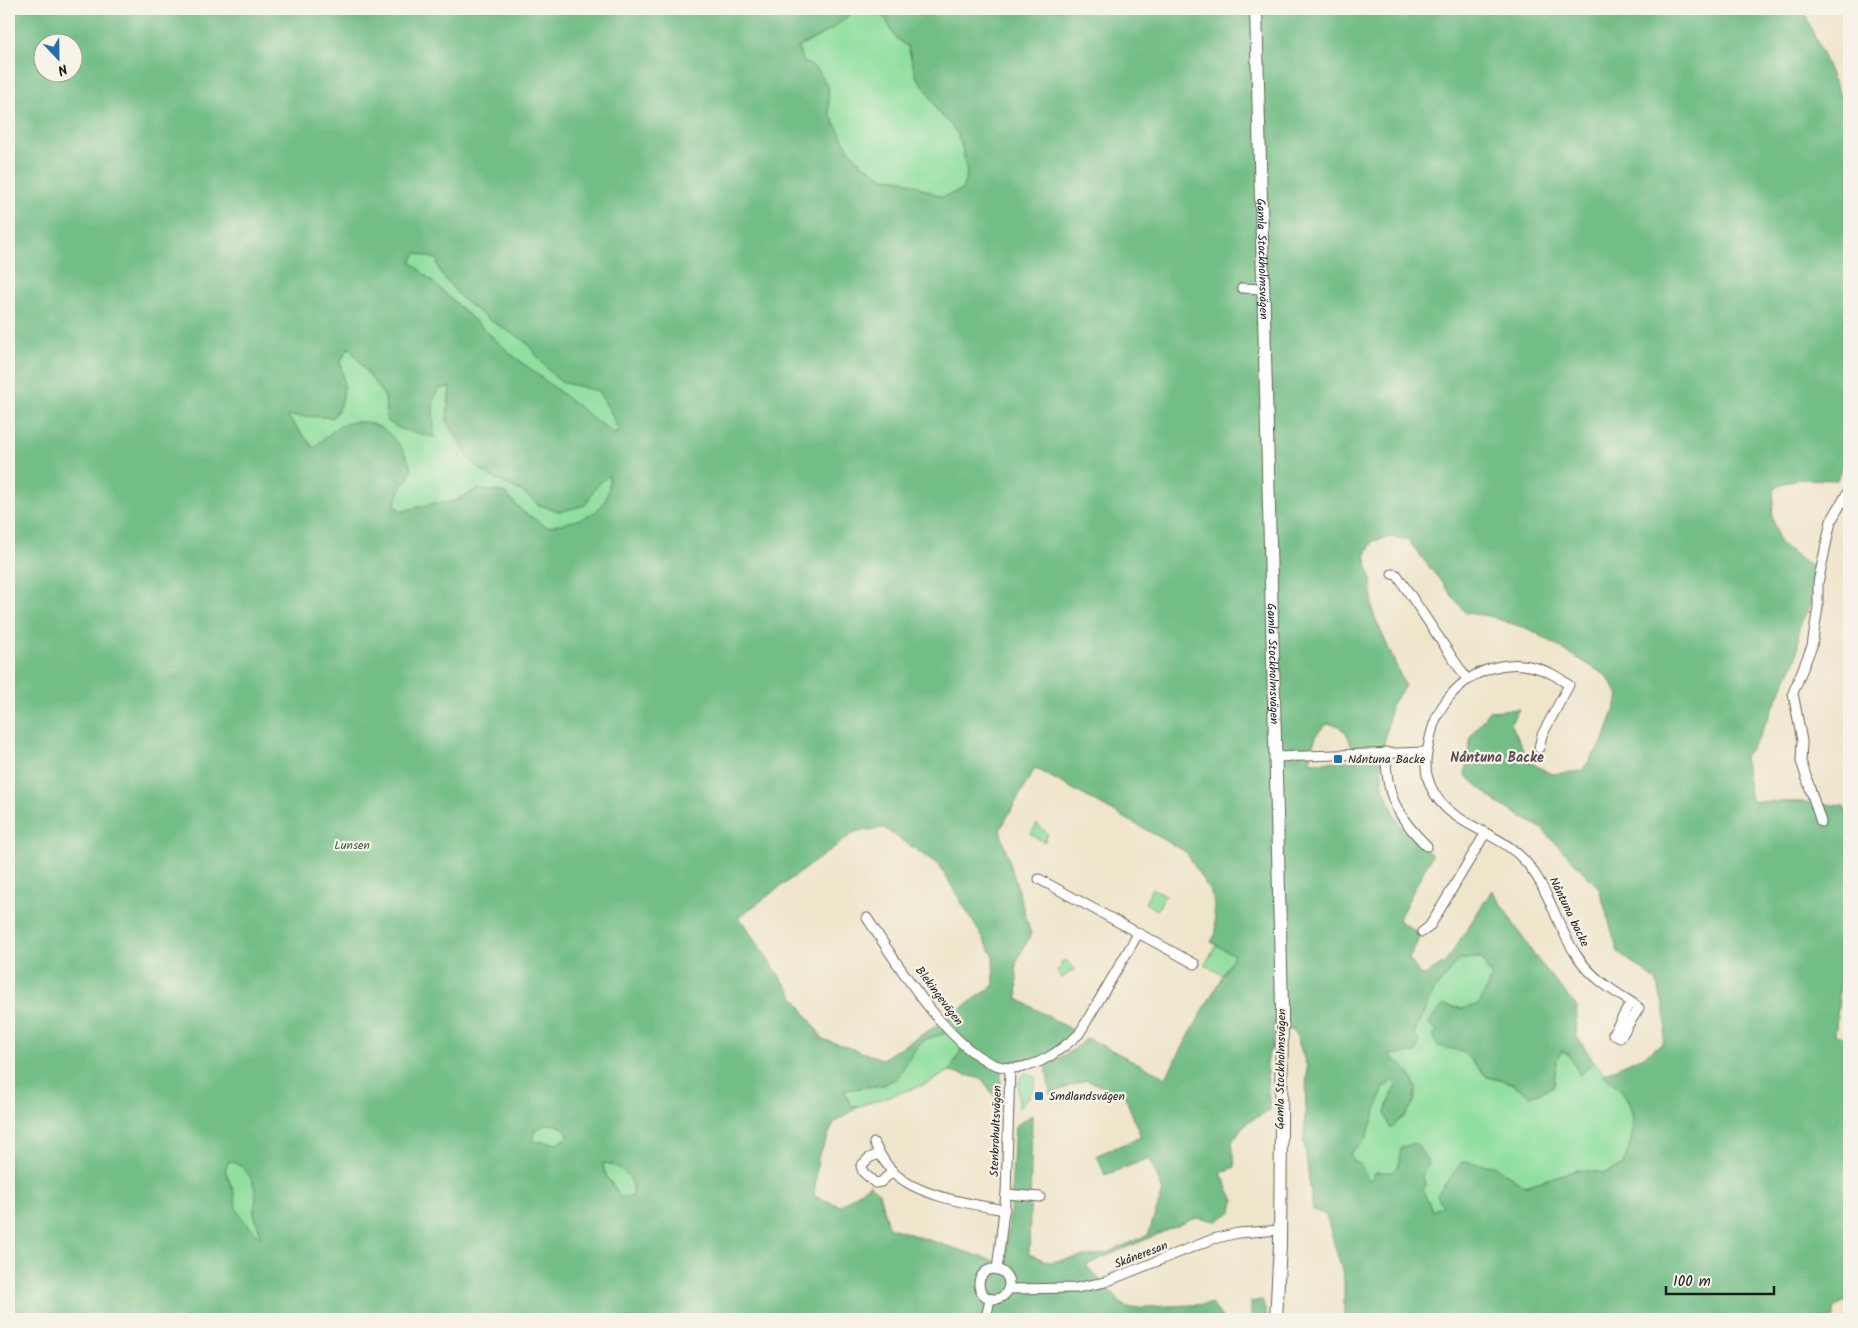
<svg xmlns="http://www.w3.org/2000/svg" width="1858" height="1328" viewBox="0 0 1858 1328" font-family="Kalam,sans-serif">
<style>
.green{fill:#8fdf9f;stroke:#567e5e}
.forest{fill:#73be86;stroke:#486d51;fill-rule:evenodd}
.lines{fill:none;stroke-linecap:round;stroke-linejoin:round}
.street-casing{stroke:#666259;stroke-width:11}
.secondary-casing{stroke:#666259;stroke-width:14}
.street{stroke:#fff;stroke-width:9}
.secondary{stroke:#fff;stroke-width:12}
.poi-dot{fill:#1f6fb2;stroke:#f7f3e8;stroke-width:2}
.labels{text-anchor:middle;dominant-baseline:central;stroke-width:4.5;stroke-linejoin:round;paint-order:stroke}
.street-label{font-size:12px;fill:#1c1c1c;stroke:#f7f3e8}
.poi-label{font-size:12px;fill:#1c1c1c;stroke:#f7f3e8;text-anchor:start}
.park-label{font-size:12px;fill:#3e5643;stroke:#f7f3e8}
.neighbourhood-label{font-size:14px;font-weight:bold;fill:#5f4c53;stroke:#f7f3e8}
</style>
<rect width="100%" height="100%" fill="#f7f3e8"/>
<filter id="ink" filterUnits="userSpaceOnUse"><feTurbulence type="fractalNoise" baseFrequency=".02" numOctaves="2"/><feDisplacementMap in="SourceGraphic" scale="10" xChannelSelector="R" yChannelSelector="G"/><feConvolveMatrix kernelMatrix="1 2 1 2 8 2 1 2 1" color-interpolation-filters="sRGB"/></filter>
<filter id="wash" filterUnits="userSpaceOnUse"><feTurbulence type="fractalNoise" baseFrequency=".0096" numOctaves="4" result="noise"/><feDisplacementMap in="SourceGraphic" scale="20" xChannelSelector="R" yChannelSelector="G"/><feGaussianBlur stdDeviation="1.12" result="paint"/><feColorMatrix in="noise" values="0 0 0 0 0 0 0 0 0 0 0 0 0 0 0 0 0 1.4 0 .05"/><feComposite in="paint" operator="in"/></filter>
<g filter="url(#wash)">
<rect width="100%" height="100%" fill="#efe5ca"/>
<g class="green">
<polygon points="873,9 886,19 895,37 908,47 916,76 927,90 937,110 957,133 963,150 967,174 962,190 942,197 903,180 884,178 858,161 846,145 829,112 828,87 818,70 803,61 798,48 833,28 854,11"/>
<polygon points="416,253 437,259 441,274 462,299 491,321 524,340 551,373 561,382 598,391 610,411 619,432 614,434 512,355 411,262"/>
<path d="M349,347L385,397L387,421L434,437L433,402L438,389L450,387L447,421L472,463L492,477L521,491L539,505H585L596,487L609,474C609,480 610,488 609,494C603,519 569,522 547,527L523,512L505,493L478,489L453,502L434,503L403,511L394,506L400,490L412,471L328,435L314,448L287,416L333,417C347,398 345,384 340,362Z"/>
<polygon points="1037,824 1048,834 1044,842 1031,834"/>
<polygon points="1152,888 1165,895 1157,910 1145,903"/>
<polygon points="1216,945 1235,955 1223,975 1205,965"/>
<path d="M1481,958L1492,977L1480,1004L1463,1009L1444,1005L1429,1023L1437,1031L1438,1046L1462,1051L1487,1077L1512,1083L1530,1096L1554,1086L1556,1059L1562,1051L1568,1054L1580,1075L1594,1062C1603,1074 1620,1086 1626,1097C1638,1120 1633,1144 1622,1166L1605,1173L1577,1170L1525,1186L1495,1166L1443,1206L1432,1211L1423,1190L1426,1185L1422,1176L1398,1167L1393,1173L1376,1172L1369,1182L1360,1164L1353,1161L1350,1153L1366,1138L1384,1087L1392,1081L1396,1085L1385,1113L1404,1118L1414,1102L1417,1088L1388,1055L1419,1042L1414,1033L1435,989L1460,959Z"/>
<polygon points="1066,960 1075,969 1062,978 1057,970 1062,967 1060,963"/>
<polygon points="950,1032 963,1046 950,1071 926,1084 860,1106 851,1106 844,1090 883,1085 897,1078 918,1045 926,1039"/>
<path d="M1025,1073L1035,1077C1038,1090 1027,1098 1019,1108C1019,1096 1015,1081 1025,1073Z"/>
<path d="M547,1124C558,1125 564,1125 569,1136L558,1144L531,1141L535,1130Z"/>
<path d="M229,1161C247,1166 256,1180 256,1199C256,1203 254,1207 254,1211C255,1221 260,1226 260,1238L241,1218L236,1208L234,1193L225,1170Z"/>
<path d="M603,1163C613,1163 626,1170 631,1180C633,1185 632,1193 632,1198L619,1197C614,1182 604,1179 603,1163Z"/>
</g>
<g class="forest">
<path d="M9,9H1803L1844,105L1849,123V446L1837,480L1796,479L1774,488L1772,517L1780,544L1814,567L1811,603L1799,627L1797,657L1757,741L1744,756L1751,801L1803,802L1844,806L1849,821V902L1835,1035L1849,1038V1299L1834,1308V1319H1344V1277L1326,1215L1313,1210L1304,1141L1307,1067L1295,1032L1275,1023L1272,1046L1266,1062L1270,1111L1247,1122L1232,1142L1235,1167L1221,1173L1234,1201L1232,1211L1217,1221L1196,1218L1086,1265L1126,1308L1212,1304L1223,1319H9ZM873,9L886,19L895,37L908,47L916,76L927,90L937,110L957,133L963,150L967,174L962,190L942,197L903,180L884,178L858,161L846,145L829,112L828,87L818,70L803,61L798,47L833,28L854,11ZM42,42H72V72H42ZM416,253L436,259L441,274L462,299L491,321L524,340L551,373L561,382L598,391L610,411L619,432L614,434L512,355L411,262ZM349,347L385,397L387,421L400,429L434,437L433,402L438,389L450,387L447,421L472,463L492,477L521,491L539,505L560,512L585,505L596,487L609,475C612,517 581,519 547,527L523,512L505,493L478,489L453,502L434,503L403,511L394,507L400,490L412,471C404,444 380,415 348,423C336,426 323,440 314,448L287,416L333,417C347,398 345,384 340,362ZM1391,537L1408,540L1466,613L1489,616L1531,630L1607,676L1619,696L1604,740L1582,771L1551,774L1528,761L1511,723L1519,709L1489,711L1471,736L1465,775L1499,804L1541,828L1599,888L1618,952L1656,980L1665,1012L1666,1028L1663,1043L1647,1054L1603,1074C1610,1081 1621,1088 1626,1097C1639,1119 1632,1144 1622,1166L1605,1173L1577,1170L1525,1186L1495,1166L1462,1162L1437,1195L1443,1206L1432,1211L1423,1190L1426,1185L1422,1176L1429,1163L1416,1143L1401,1147L1398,1167L1393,1172H1376L1369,1181L1360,1164L1353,1161L1350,1153L1366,1139L1384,1087L1392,1081L1396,1085L1385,1113L1390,1128C1409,1115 1424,1095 1409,1073C1405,1066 1395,1061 1389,1055L1416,1053L1419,1042L1414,1032L1435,989L1460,959L1481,958L1492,977L1479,1004L1463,1009L1444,1005L1428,1023L1437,1031L1432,1036L1438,1046L1462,1051L1488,1077L1512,1083L1530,1096L1554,1086L1556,1060L1562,1051L1568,1054L1580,1075L1594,1062L1576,1035L1577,1007L1534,955L1492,890L1446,962L1422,977L1409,959L1419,938L1414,930L1398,920L1432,855L1402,830L1383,788L1381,763L1391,705L1405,686L1373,613L1371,578L1365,556L1373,541ZM1328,724L1338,725L1348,736L1357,761L1310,762C1312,748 1314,731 1328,724ZM1035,768L1186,852L1213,897L1216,933L1211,942L1234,955L1166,1077L1087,1038L1073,1050L1046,1066L1050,1094L1086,1080L1125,1096L1141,1137L1097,1155L1105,1175L1150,1158L1163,1192L1148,1235L1107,1253L1049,1262L1029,1254L1032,1115L1015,1126L1010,1214L1004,1264L888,1227L879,1193L870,1184L840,1206L814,1196L818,1158L834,1123L860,1106H851L844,1090L883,1085L897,1078L918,1045L926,1039L949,1032L963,1046L950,1071L982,1079L1001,1105V1070L997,1065L1027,1059L1036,1063L1079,1034L1018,999L1016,963L1031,934L1000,830ZM884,828L939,865L993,955L994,985L941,1023L882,1059L823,1039L739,917L855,832ZM547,1124C558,1125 564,1125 569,1136L558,1144L532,1141L535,1130ZM229,1161C247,1166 255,1180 256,1199C256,1203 254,1207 254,1211C255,1221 260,1226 260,1237L242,1218L236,1208L234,1193L225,1170ZM603,1163C613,1163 626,1171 631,1180C633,1185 632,1193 632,1197H619C614,1183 603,1178 603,1163Z"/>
<polygon points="1262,1300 1268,1319 1251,1319 1251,1302"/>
</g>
</g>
<g filter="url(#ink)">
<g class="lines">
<defs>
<g id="street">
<polyline points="1242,288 1263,289"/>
<polyline points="1392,574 1397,575 1466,678"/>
<path d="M1539,748L1542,735L1569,685C1563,681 1557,676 1550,673C1499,648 1443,682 1431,734C1428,747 1424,762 1427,775C1438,823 1490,827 1519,855C1549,883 1554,923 1577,956C1591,977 1610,989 1631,1002L1613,1034L1620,1038L1639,1008L1631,1002"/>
<path d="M1386,752C1385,794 1397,817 1427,846"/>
<polyline points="1275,757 1427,752"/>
<polyline points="1821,822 1801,761 1802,741 1793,693 1812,646 1818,607 1818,583 1831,521 1849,490"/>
<polyline points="1039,879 1195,964"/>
<path d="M867,918C894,958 959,1069 1012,1068C1038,1068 1061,1050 1079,1034L1138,934"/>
<polyline points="1422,932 1429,927 1436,916 1485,834"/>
<path d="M874,1143C879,1153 886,1165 894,1173C920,1197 971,1204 1005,1210"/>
<polyline points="879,1154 869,1158 861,1166 863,1172 875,1183 881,1182 893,1171"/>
<polyline points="1006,1194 1040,1197"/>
<circle cx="994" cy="1284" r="15"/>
<polyline points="997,1270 1006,1194 1010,1069"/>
<polyline points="1008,1289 1076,1288 1105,1282 1213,1239 1238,1233 1280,1230"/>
<polyline points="986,1319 990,1299"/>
</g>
<g id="secondary">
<path id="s1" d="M1256,9L1282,1006L1280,1245L1276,1319"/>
</g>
</defs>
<use href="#street" class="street-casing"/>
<use href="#secondary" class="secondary-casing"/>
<use href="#street" class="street"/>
<use href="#secondary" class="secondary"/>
</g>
</g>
<g class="poi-dot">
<rect x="1333" y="754" width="10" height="10" rx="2.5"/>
<rect x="1034" y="1091" width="10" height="10" rx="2.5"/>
</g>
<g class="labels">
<g class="street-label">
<text stroke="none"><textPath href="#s1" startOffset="250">Gamla Stockholmsvägen</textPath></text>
<text stroke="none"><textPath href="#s1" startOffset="655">Gamla Stockholmsvägen</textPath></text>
<text transform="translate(1569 912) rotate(64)">Nåntuna backe</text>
<text transform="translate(939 996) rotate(53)">Blekingevägen</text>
<text transform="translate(1281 1069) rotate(-89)">Gamla Stockholmsvägen</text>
<text transform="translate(996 1131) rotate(-88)">Stenbrohultsvägen</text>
<text transform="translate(1141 1255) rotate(-21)">Skåneresan</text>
</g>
<g class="poi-label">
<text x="1348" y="759">Nåntuna Backe</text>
<text x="1049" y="1096">Smålandsvägen</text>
</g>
<g class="park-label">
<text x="352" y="845">Lunsen</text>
</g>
<g class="neighbourhood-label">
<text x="1497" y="758">Nåntuna Backe</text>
</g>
</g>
<rect width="1858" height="1328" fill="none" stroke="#f7f3e8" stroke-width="30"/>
<g transform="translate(58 58) rotate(158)"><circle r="24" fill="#f7f3e8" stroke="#9f9d96"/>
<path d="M0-4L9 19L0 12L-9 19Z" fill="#1f6fb2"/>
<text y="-8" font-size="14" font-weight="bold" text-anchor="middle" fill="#1c1c1c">N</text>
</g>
<path d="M1666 1286v8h108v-8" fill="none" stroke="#1c1c1c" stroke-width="2.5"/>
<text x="1673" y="1286" font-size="15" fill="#1c1c1c" stroke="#f7f3e8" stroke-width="4" paint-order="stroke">100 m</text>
</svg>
